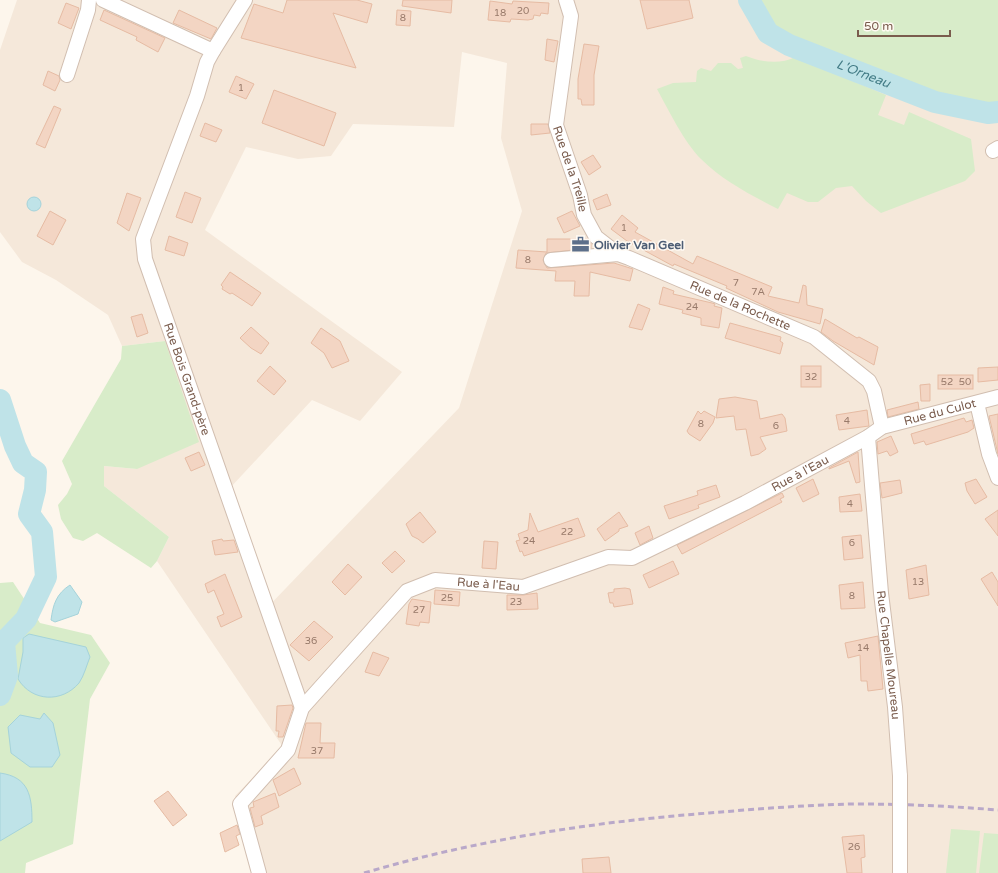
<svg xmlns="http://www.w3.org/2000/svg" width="998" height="873" viewBox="0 0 998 873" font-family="'Varela Round',sans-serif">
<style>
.residential{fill:#f5e8da;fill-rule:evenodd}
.green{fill:#d8ecc9}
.water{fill:#bfe3e8;stroke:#a5d3da}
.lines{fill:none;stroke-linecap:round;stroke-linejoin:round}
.river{stroke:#bfe3e8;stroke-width:22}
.building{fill:#f3d5c3;stroke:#e6bba3}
.street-casing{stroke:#d1beb0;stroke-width:16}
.street{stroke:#fff;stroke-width:14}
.rail{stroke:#b9a8c9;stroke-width:3;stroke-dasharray:6 4;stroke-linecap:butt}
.street-bridge-casing{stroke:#d1beb0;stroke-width:16;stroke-linecap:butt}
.street-bridge{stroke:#fff;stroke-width:14}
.labels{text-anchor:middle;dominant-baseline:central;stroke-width:3;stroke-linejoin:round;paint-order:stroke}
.number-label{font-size:10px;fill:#987a6a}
.street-label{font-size:12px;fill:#7a5c4d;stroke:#fffaf3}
.service-label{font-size:12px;font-weight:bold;fill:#4e5e75;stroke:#fffaf3;text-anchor:start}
.water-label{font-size:13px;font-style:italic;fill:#437c86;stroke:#fffaf3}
</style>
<rect width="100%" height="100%" fill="#fdf6ec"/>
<path class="residential" d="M17,0H998V873H252L235,796L283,747L157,561L169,537L104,486V466L137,469L165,341L122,346L108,315L56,280L22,262L0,232V50ZM462,52L507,63L501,138L522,211L459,408L262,613L230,488L312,400L360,421L402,372L205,230L246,147L298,159L331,156L353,124L454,127Z"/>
<g class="green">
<polygon points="756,0 998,0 998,104 989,106 937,98 786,38 774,29"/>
<path d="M746,56C761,62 780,65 795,57L886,95L878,115L904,125L909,112L971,139L975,171L965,181L881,213L866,201L852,186L836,188L818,202H808L787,193L778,209C751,195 723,181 701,159C684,142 669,111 657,89L673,83L696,82L697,71L701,68L711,71L718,63H731L738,69L743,68L740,58Z"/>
<polygon points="165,341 199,442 137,469 104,466 104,486 169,537 157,561 151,568 97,533 83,541 73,538 61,519 58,505 67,494 72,484 62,461 121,359 122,346"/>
<polygon points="13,582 40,623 91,635 110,663 90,699 73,844 26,863 25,873 0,873 0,583"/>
<polygon points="951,829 980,831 976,873 946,873"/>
<polygon points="984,833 998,834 998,873 979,873"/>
</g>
<g class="water">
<circle cx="34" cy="204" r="7"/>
<path d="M70,585L82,602L78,614L55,622L51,620C53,605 56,594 70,585Z"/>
<path d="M29,634L86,647L90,657C87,664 84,676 79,683C62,703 32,702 18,679L23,652V638Z"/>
<polygon points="44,713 53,723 60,755 52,767 30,767 11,753 8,727 20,715 40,719"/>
<path d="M0,773C29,777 32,796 32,822L0,841Z"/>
</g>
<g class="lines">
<g class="river">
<path id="s1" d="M749,0L768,33L789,45L935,102L988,113L998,112"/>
<polyline points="0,400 15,446 23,463 36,472 35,490 29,514 42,532 46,577 26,619 4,642 7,676 0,695"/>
</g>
</g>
<g class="building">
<polygon points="287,0 357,0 372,4 367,23 333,13 356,68 241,38 254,4 283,13"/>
<polygon points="403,0 452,0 451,13 402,6"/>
<polygon points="640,0 689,0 693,18 647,29"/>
<polygon points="490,1 512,4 513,1 549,3 548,14 541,13 540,16 534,15 533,19 528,20 511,19 510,22 488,20"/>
<polygon points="66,3 79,8 71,29 58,23"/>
<polygon points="104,10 165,38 158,52 136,40 137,37 100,20"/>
<polygon points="179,10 217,28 211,39 173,23"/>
<polygon points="397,10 411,11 410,26 396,25"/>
<polygon points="547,39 558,41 554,62 545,60"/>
<polygon points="584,44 599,46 594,75 594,105 582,105 581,99 578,99 578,79"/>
<polygon points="48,71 59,76 60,80 55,91 43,85"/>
<polygon points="236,76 254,84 246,99 229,92"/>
<polygon points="274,90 336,113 324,146 262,123"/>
<polygon points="54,106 61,109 45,148 36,144"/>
<polygon points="205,123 222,130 216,142 200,136"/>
<polygon points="531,124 548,124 550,133 531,135"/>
<polygon points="593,155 601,167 589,175 581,162"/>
<polygon points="185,192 201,198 192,223 176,217"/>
<polygon points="127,193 141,198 129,231 117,223"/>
<polygon points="607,194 611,205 597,210 593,200"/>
<polygon points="50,211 66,220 53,245 37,236"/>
<polygon points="572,211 580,226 564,233 557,218"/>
<polygon points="622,215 638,228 635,232 693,264 697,256 772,287 768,296 799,303 803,285 806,286 807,305 823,309 820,324 778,312 726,288 727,286 674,264 673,266 627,241 611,229"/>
<polygon points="169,236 188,243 184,256 165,250"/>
<polygon points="547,239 588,239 591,244 591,248 546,253 543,260 547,268 614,263 633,269 630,281 590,272 589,296 574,296 575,281 555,281 556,271 516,268 518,250 547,252"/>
<polygon points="230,272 261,293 252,306 232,293 230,294 222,289 223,287 221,285"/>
<polygon points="663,287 674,291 673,294 712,303 715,304 714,306 722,308 719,328 701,325 701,318 682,313 683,310 659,304"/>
<polygon points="638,304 650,309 642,330 629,327"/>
<polygon points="142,314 148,333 137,337 131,317"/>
<polygon points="825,319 857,338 859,337 878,347 874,365 833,341 821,332"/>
<polygon points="730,323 781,337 780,341 783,343 780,354 725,338"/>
<polygon points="251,327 269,343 261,354 251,348 240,338"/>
<polygon points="321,328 340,341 349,361 332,368 324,353 311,343"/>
<polygon points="270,366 286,381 274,395 257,381"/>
<rect x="801" y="366" width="20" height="21"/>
<polygon points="998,367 998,380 978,382 978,368"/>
<rect x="938" y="375" width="35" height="14"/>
<polygon points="930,384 930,401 921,401 920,385"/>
<polygon points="735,397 757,401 760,419 782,414 785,418 787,431 760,437 766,449 759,454 751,456 746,429 736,430 734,416 716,418 719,399"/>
<polygon points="918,402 919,409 888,417 887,410"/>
<polygon points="867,410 869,426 839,430 836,415"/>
<polygon points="698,411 701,414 704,411 715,417 713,423 700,441 689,434 687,431"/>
<polygon points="998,414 998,454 989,416"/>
<polygon points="964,418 966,422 972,420 974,428 968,432 926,445 924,441 914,444 911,434"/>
<polygon points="891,436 898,452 890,456 887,451 878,454 877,442"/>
<polygon points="199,452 205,465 191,471 185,458"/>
<polygon points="858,452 860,482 856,483 849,461 829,469 829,468"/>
<polygon points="813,479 819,494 803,502 796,488"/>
<polygon points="976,479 987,497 975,504 967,491 965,483"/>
<polygon points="900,480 902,493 882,498 880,483"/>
<polygon points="716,485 720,497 698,505 699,508 669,519 664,506 698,495 697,491"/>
<polygon points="782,493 784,497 780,499 782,502 682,554 677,545"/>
<polygon points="860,494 862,511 840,512 839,497"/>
<polygon points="998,510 998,536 985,519"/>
<polygon points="420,512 436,532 423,543 418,539 412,536 406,524"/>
<polygon points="619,512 628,526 619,529 619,531 605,541 597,529"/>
<polygon points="530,513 538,532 578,518 585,536 524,556 522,551 520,552 516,541 520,540 518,534 528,530"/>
<polygon points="649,526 653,538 640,545 635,533"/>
<polygon points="861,535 863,558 844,560 842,537"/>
<polygon points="222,539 223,541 234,540 238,552 215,555 212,541"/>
<polygon points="484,541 498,542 496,569 482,568"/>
<polygon points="395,551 405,561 392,573 382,563"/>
<polygon points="673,561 679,574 649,588 643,575"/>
<polygon points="348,564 362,577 345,595 332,582"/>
<polygon points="926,565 929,595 909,599 906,570"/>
<polygon points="992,572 998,582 998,606 981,579"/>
<polygon points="225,574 242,617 221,627 217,617 224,614 214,590 208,593 205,584"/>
<polygon points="863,582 865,608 841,609 839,585"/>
<polygon points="625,588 630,589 633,604 614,607 613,603 610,603 608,593 614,592 614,589"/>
<polygon points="435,590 460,592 459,606 434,604"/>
<polygon points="537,593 538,609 507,610 507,595 523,595"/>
<polygon points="412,599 431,602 429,623 420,622 419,626 406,624 409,604"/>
<polygon points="314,621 333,637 309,661 290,645"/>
<polygon points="878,636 883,689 868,691 867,681 861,681 860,655 848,658 845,643"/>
<polygon points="373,652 389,658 379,676 365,672"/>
<polygon points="292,705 293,708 283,737 278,737 279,731 276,731 277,706"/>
<polygon points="306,723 321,723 320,743 335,743 334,758 298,758"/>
<polygon points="294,768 301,784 279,796 273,780"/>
<polygon points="168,791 187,815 173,826 154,801"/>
<polygon points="275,793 279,807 261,816 263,824 255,827 250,808 254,807 253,802"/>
<polygon points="237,825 240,834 236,836 239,845 225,852 220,833"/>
<polygon points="864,835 865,857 861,858 862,873 847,873 842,837"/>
<polygon points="609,857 611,873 583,873 582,859"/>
</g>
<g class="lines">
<defs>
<g id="street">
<polyline points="103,0 213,51 245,0"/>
<path id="s2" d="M566,0L571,16L556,125L580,195L584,215L596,237L618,254"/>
<path id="s3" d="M213,51L207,62L197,96L143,239L145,259L302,708"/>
<polyline points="67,75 88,10 89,0"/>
<polyline points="993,151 998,148"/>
<path id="s4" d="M551,260L618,254L629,258L814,337L869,381L874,391L882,427"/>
<polyline points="977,403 989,454 998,478"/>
<path id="s5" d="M868,437L881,593L895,707L900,776"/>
<path id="s6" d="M259,873L240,804L288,750L302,708L407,591L435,580L523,587L608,557L632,558L745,503L868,437L882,427L998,397"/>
<polyline points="900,873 900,824"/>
</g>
</defs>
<use href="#street" class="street-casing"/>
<use href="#street" class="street"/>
<path class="rail" d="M364,873C476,840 592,822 709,813C757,809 805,805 853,804C902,804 950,806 998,810"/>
<defs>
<polyline id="street-bridge" points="900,824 900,776"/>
</defs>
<use href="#street-bridge" class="street-bridge-casing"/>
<use href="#street-bridge" class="street-bridge"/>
</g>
<defs>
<symbol id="office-bare" viewBox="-9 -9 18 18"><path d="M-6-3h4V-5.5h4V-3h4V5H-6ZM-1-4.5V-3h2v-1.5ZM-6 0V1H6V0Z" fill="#5c6f8a" stroke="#fffaf3" stroke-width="2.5" paint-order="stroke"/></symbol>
</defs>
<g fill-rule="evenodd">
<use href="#office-bare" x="568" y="232" width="25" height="25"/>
</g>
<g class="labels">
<g class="number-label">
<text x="523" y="11">20</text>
<text x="500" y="13">18</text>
<text x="403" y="18">8</text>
<text x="241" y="88">1</text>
<text x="624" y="228">1</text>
<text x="528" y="260">8</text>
<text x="736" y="283">7</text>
<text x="758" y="292">7A</text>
<text x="692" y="307">24</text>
<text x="811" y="377">32</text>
<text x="947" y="382">52</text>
<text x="965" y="382">50</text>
<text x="847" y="421">4</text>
<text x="701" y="424">8</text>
<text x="776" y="426">6</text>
<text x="850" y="504">4</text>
<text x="567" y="532">22</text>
<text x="529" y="541">24</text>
<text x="852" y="543">6</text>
<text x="918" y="582">13</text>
<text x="852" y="596">8</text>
<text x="447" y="598">25</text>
<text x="516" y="602">23</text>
<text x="419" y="610">27</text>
<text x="311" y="641">36</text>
<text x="863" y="648">14</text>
<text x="317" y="751">37</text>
<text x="854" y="847">26</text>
</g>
<g class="street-label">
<text stroke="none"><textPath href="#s2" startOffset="173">Rue de la Treille</textPath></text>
<text stroke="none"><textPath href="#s4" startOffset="200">Rue de la Rochette</textPath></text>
<text stroke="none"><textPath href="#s3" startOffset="348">Rue Bois Grand-père</textPath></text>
<text stroke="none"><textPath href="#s6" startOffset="920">Rue du Culot</textPath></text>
<text stroke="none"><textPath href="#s6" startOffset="766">Rue à l'Eau</textPath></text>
<text stroke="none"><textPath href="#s6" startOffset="429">Rue à l'Eau</textPath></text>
<text stroke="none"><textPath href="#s5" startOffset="219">Rue Chapelle Moureau</textPath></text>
</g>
<g class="service-label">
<text x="594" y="245">Olivier Van Geel</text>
</g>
<g class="water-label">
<text stroke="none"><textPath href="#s1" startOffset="142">L'Orneau</textPath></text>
</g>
</g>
<path d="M858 30v6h92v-6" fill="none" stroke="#7a5c4d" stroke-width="2"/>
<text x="864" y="30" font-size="12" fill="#7a5c4d" stroke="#fffaf3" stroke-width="3" paint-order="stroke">50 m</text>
</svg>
